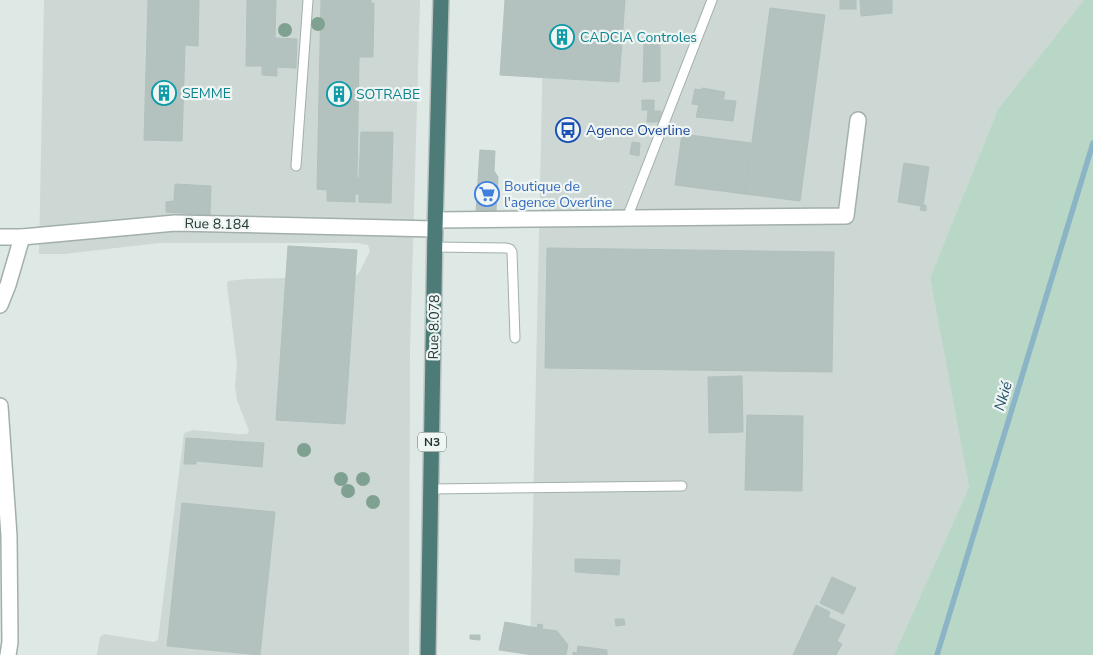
<svg xmlns="http://www.w3.org/2000/svg" width="1093" height="655" viewBox="0 0 1093 655" font-family="'Nunito Sans',sans-serif">
<style>
.built{fill:#cdd7d4}
.green{fill:#b9d7c6}
.lines{fill:none;stroke-linecap:round;stroke-linejoin:round}
.stream{stroke:#8cb4c7;stroke-width:5.5}
.building{fill:#b4c2bf;stroke:#b2c0bd}
.service-casing{stroke:#a2afac;stroke-width:11}
.minor-casing{stroke:#a2afac;stroke-width:18}
.tertiary-casing{stroke:#a2afac;stroke-width:18}
.trunk-casing{stroke:#bdc3c2;stroke-width:18}
.service{stroke:#fff;stroke-width:9}
.minor{stroke:#fff;stroke-width:15}
.tertiary{stroke:#fff;stroke-width:15}
.trunk{stroke:#4c7b78;stroke-width:15}
.tree{fill:#7fa192}
.labels{text-anchor:middle;dominant-baseline:central;stroke-width:4.5;stroke-linejoin:round;paint-order:stroke}
.shield{fill:#eef5f3;stroke:#5f6f6d;stroke-width:1}
.shield-label{font-size:12px;font-weight:bold;fill:#223634}
.culture-label{font-size:14px;fill:#0d838f;stroke:#eef5f3;text-anchor:start}
.transit-label{font-size:14px;fill:#164399;stroke:#eef5f3;text-anchor:start}
.shop-label{font-size:14px;fill:#366cbe;stroke:#eef5f3;text-anchor:start}
.street-label{font-size:14px;fill:#223634;stroke:#eef5f3}
.water-label{font-size:15px;font-style:italic;fill:#24526a;stroke:#eef5f3}
</style>
<rect width="100%" height="100%" fill="#dee8e5"/>
<g class="built">
<polygon points="44,0 420,0 410,349 409,655 97,655 100,637 104,634 154,642 158,640 184,433 193,430 238,434 247,434 249,431 237,400 235,387 237,364 227,285 228,281 246,279 289,278 351,283 360,271 370,251 368,245 357,243 159,243 64,254 39,254"/>
<polygon points="544,0 1084,0 998,109 930,278 969,487 894,655 530,655"/>
</g>
<polygon class="green" points="1084,0 1093,0 1093,655 894,655 969,487 930,278 998,109"/>
<g class="lines">
<polyline class="stream" points="937,655 1093,143"/>
</g>
<g class="building">
<polygon points="148,0 199,0 198,46 185,45 182,141 144,140"/>
<polygon points="247,0 276,0 275,38 297,39 296,68 277,67 277,76 262,75 262,66 246,66"/>
<polygon points="321,0 371,0 371,3 374,3 373,57 359,57 357,178 359,178 361,132 393,132 391,203 359,202 359,194 355,194 355,202 327,201 327,190 317,189"/>
<polygon points="505,0 625,0 619,82 500,75"/>
<rect x="840" y="0" width="16" height="9"/>
<polygon points="860,0 892,0 892,13 861,16"/>
<polygon points="770,8 825,15 800,201 745,194"/>
<polygon points="644,44 660,45 660,81 643,82"/>
<polygon points="702,88 725,92 723,100 736,101 733,121 696,117 699,105 692,104 695,89 702,90"/>
<polygon points="642,100 654,100 654,111 661,111 660,122 647,122 648,110 642,110"/>
<polygon points="682,134 751,143 745,194 675,185"/>
<polygon points="632,142 640,143 639,156 630,154"/>
<polygon points="480,150 495,151 494,171 498,177 496,211 476,211"/>
<polygon points="904,163 929,167 923,205 926,205 926,211 920,210 921,206 898,202"/>
<polygon points="175,184 211,186 210,215 166,212 166,202 174,201"/>
<polygon points="288,246 357,250 345,424 276,420"/>
<polygon points="547,248 834,252 832,372 545,368"/>
<polygon points="742,376 743,432 709,433 708,377"/>
<polygon points="747,415 803,416 802,491 745,490"/>
<polygon points="186,438 264,443 262,467 196,461 196,464 184,464"/>
<polygon points="182,503 275,512 260,655 167,646"/>
<polygon points="575,559 620,560 619,575 575,572"/>
<polygon points="832,577 856,588 843,614 820,603"/>
<polygon points="816,605 830,612 828,617 845,625 837,641 842,644 836,655 793,655"/>
<polygon points="615,619 624,619 625,625 616,626"/>
<polygon points="505,622 537,628 538,624 543,625 542,629 557,631 568,645 566,655 533,655 499,650"/>
<polygon points="470,635 480,635 480,640 470,639"/>
<polygon points="578,646 607,650 607,655 573,655 573,652 577,653"/>
</g>
<g class="lines">
<defs>
<g id="service">
<polyline points="296,166 308,0"/>
<polyline points="627,218 712,0"/>
<polyline points="435,247 506,248 510,249 512,252 515,338"/>
<polyline points="431,489 682,486"/>
</g>
<g id="minor">
<polyline points="436,220 846,216 858,120"/>
<polyline points="0,305 8,285 22,237"/>
<polyline points="0,406 9,536 10,642 8,655"/>
</g>
<polyline id="tertiary" points="0,237 22,237 175,223 435,229"/>
<polyline id="trunk" points="428,655 435,229 441,0"/>
</defs>
<use href="#service" class="service-casing"/>
<use href="#minor" class="minor-casing"/>
<use href="#tertiary" class="tertiary-casing"/>
<use href="#trunk" class="trunk-casing"/>
<use href="#service" class="service"/>
<use href="#minor" class="minor"/>
<use href="#tertiary" class="tertiary"/>
<use href="#trunk" class="trunk"/>
</g>
<g class="tree">
<circle cx="318" cy="24" r="7"/>
<circle cx="285" cy="30" r="7"/>
<circle cx="304" cy="450" r="7"/>
<circle cx="341" cy="479" r="7"/>
<circle cx="363" cy="479" r="7"/>
<circle cx="348" cy="491" r="7"/>
<circle cx="373" cy="502" r="7"/>
</g>
<defs>
<symbol id="building-ring" viewBox="-11 -11 22 22"><circle r="9.5" fill="#eef5f3" stroke="#0f9aa8" stroke-width="1.5"/><path d="M-4-6H4V6H1V3H-1V6H-4ZM-2.5-4.3h1.7v1.8h-1.7ZM.8-4.3h1.7v1.8H.8ZM-2.5-1h1.7V.8h-1.7ZM.8-1h1.7V.8H.8Z" fill="#0f9aa8"/></symbol>
<symbol id="bus-ring" viewBox="-11 -11 22 22"><circle r="9.5" fill="#eef5f3" stroke="#1a4fb4" stroke-width="1.5"/><path d="M-5-6H5V4H4V6H2V4H-2V6H-4V4H-5ZM-3.5-4V0h7V-4ZM-3.5 1.2v1.5H-2V1.2ZM2 1.2v1.5H3.5V1.2Z" fill="#1a4fb4"/></symbol>
<symbol id="supermarket-ring" viewBox="-11 -11 22 22"><circle r="9.5" fill="#eef5f3" stroke="#3f7fe0" stroke-width="1.5"/><path d="M-6-5.5h2.5l.6 2H6L4.5 2H-2.5L-4.4-4H-6ZM-1.5 3.2a1.3 1.3 0 1 0 .1 0ZM3 3.2a1.3 1.3 0 1 0 .1 0Z" fill="#3f7fe0"/></symbol>
</defs>
<g fill-rule="evenodd">
<use href="#building-ring" x="548" y="23" width="28" height="28"/>
<use href="#building-ring" x="150" y="79" width="28" height="28"/>
<use href="#building-ring" x="325" y="80" width="28" height="28"/>
<use href="#bus-ring" x="554" y="116" width="28" height="28"/>
<use href="#supermarket-ring" x="473" y="180" width="28" height="28"/>
</g>
<g class="labels">
<rect class="shield" x="418" y="432.5" width="28" height="19" rx="4"/>
<g class="shield-label">
<text x="432" y="442">N3</text>
</g>
<g class="culture-label">
<text x="580" y="37">CADCIA Controles</text>
<text x="182" y="93">SEMME</text>
<text x="356" y="94">SOTRABE</text>
</g>
<g class="transit-label">
<text x="586" y="130">Agence Overline</text>
</g>
<g class="shop-label">
<text x="504" y="186">Boutique de<tspan x="504" dy="16">l'agence Overline</tspan></text>
</g>
<g class="street-label">
<text transform="translate(217 224) rotate(1)">Rue 8.184</text>
<text transform="translate(434 327) rotate(-89)">Rue 8.078</text>
</g>
<g class="water-label">
<text transform="translate(1003 396) rotate(-73)">Nkié</text>
</g>
</g>
</svg>
